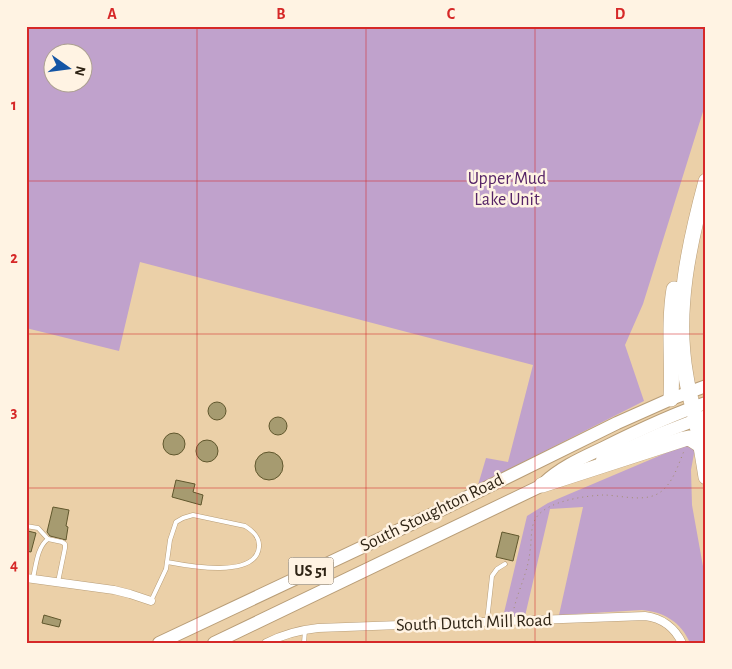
<svg xmlns="http://www.w3.org/2000/svg" width="732" height="669" viewBox="0 0 732 669" font-family="'Alegreya Sans',sans-serif">
<style>
.green{fill:#c0a2cc;fill-rule:evenodd}
.building{fill:#a69b70;stroke:#60572d}
.lines{fill:none;stroke-linecap:round;stroke-linejoin:round}
.lane-casing{stroke:#b89d77;stroke-width:5}
.street-casing{stroke:#b89d77;stroke-width:9}
.primary-casing{stroke:#b89d77;stroke-width:14}
.highway-casing{stroke:#b89d77;stroke-width:16}
.path{stroke:#a28d6f;stroke-width:1;stroke-dasharray:1 4;stroke-linecap:butt}
.lane{stroke:#fff;stroke-width:4}
.street{stroke:#fff;stroke-width:8}
.primary{stroke:#fff;stroke-width:12}
.highway{stroke:#fff;stroke-width:15}
.grid{fill:none;stroke:#d62828;stroke-width:1;stroke-opacity:0.55}
.labels{text-anchor:middle;dominant-baseline:central;stroke-width:5;stroke-linejoin:round;paint-order:stroke}
.shield{fill:#fff3e3;stroke:#6d6253;stroke-width:1}
.shield-label{font-size:16px;font-weight:bold;fill:#2f2415}
.park-label{font-size:18px;fill:#562467;stroke:#fff3e3}
.street-label{font-size:18px;fill:#2f2415;stroke:#fff3e3}
.neatline{fill:none;stroke:#d62828;stroke-width:2}
.grid-label{font-size:16px;text-anchor:middle;font-weight:bold;fill:#d62828}
</style>
<rect width="100%" height="100%" fill="#ebd0a8"/>
<g class="green">
<path d="M26,26H706V102L643,304L625,345L644,401L478,485L486,458L508,462L533,365L140,262L119,351L26,328ZM52,52H82V82H52Z"/>
<path d="M686,443L695,448L691,470L692,505L706,583V643H690C681,622 664,612 642,610L559,615L583,507L550,509L525,616L503,617L527,516L548,503L673,450Z"/>
</g>
<g class="building">
<circle cx="217" cy="411" r="9"/>
<circle cx="278" cy="426" r="9"/>
<circle cx="174" cy="444" r="11"/>
<circle cx="207" cy="451" r="11"/>
<circle cx="269" cy="466" r="14"/>
<polygon points="176,480 195,484 193,492 203,495 201,505 172,497"/>
<polygon points="53,507 69,510 66,526 68,527 66,540 50,536 47,532"/>
<polygon points="28,531 36,533 31,552 26,551 26,532 28,532"/>
<polygon points="502,532 519,536 513,561 496,557"/>
<polygon points="44,615 61,620 59,627 42,623"/>
</g>
<g class="lines">
<defs>
<g id="lane">
<polyline points="26,526 38,528 48,539"/>
<path d="M33,578C36,566 37,547 48,539L62,542L65,544V548L58,582"/>
<path d="M151,601L166,569L170,540L176,522L183,518L193,515L245,526C253,531 260,537 259,547C256,579 188,566 167,562"/>
<polyline points="487,621 492,576 497,569 505,564"/>
<polyline points="304,643 305,630"/>
</g>
<g id="street">
<polyline points="26,578 114,590 130,594 151,601"/>
<path d="M266,643C282,635 299,630 318,628L645,616C662,618 675,628 682,643"/>
</g>
<g id="primary">
<polyline points="602,460 662,433 706,416"/>
<path d="M544,483C561,467 582,458 603,448C637,431 670,415 706,403"/>
<polyline points="159,643 439,511 617,423 671,399 706,386"/>
<polyline points="214,643 551,481"/>
</g>
<g id="highway">
<path d="M706,181C689,244 674,311 686,376C688,391 693,406 696,421C700,439 703,458 706,477"/>
<path d="M671,399C673,362 668,326 674,289"/>
<polyline points="542,485 684,439 689,438 700,445"/>
</g>
</defs>
<use href="#lane" class="lane-casing"/>
<use href="#street" class="street-casing"/>
<use href="#primary" class="primary-casing"/>
<use href="#highway" class="highway-casing"/>
<path class="path" d="M513,613C517,592 528,573 530,551C532,540 530,527 536,518C547,501 584,496 603,495C622,495 650,505 665,488C674,479 679,463 684,451"/>
<use href="#lane" class="lane"/>
<use href="#street" class="street"/>
<use href="#primary" class="primary"/>
<use href="#highway" class="highway"/>
</g>
<path class="grid" d="M197,26V643M366,26V643M535,26V643M26,181H706M26,334H706M26,488H706"/>
<g class="labels">
<rect class="shield" x="288.5" y="557.5" width="45" height="27" rx="4"/>
<g class="shield-label">
<text x="311" y="571">US 51</text>
</g>
<g class="park-label">
<text x="507" y="179">Upper Mud<tspan x="507" dy="21">Lake Unit</tspan></text>
</g>
<g class="street-label">
<text transform="translate(432 513) rotate(-26)">South Stoughton Road</text>
<text transform="translate(474 623) rotate(-2)">South Dutch Mill Road</text>
</g>
</g>
<rect width="732" height="669" fill="none" stroke="#fff3e3" stroke-width="55"/>
<g transform="translate(68 68) rotate(104)"><circle r="24" fill="#fff3e3" stroke="#aca091"/>
<path d="M0-4L9 19L0 12L-9 19Z" fill="#1455a5"/>
<text y="-8" font-size="14" font-weight="bold" text-anchor="middle" fill="#2f2415">N</text>
</g>
<rect x="28" y="28" width="676" height="614" class="neatline"/>
<g class="grid-label">
<text x="112" y="19">A</text>
<text x="281" y="19">B</text>
<text x="451" y="19">C</text>
<text x="620" y="19">D</text>
<text x="14" y="110">1</text>
<text x="14" y="263">2</text>
<text x="14" y="417">3</text>
<text x="14" y="570">4</text>
</g>
</svg>
